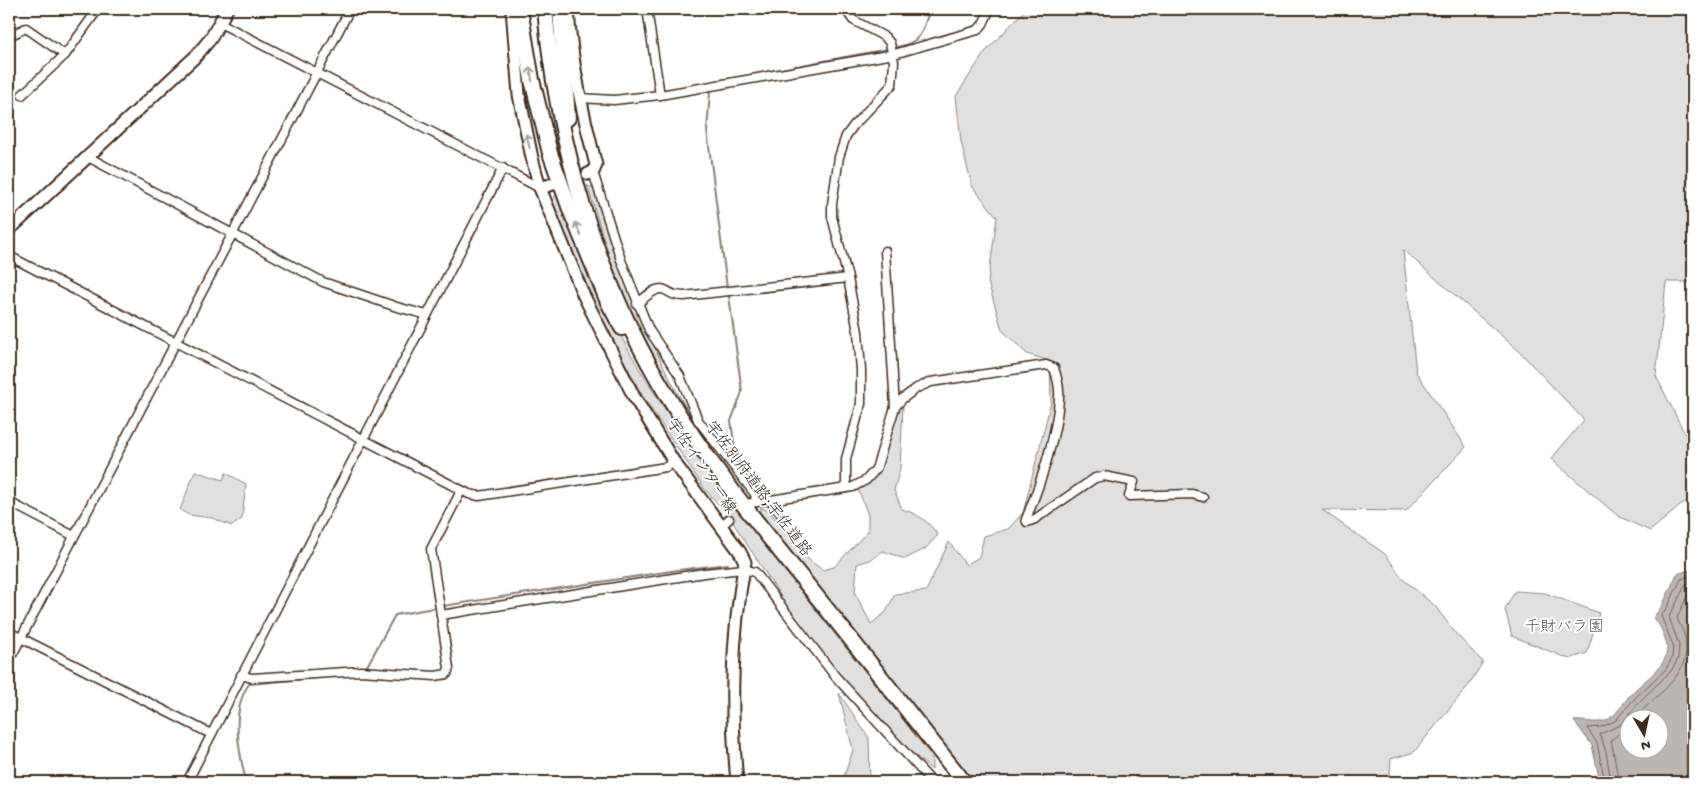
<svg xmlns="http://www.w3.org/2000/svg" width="1702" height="791" viewBox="0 0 1702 791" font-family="'Gochi Hand','Klee One',sans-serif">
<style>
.green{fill:#e2e0de;stroke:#8e857e}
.water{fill:#bcb6b3;stroke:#887e77;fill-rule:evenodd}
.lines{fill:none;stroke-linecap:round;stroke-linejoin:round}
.shore{stroke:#6f625a;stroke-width:1}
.stream{stroke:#887e77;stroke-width:2}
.street-tunnel{stroke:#d8d4d2;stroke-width:8;stroke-dasharray:8 4;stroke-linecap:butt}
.street-casing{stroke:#3b2a1e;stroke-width:11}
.secondary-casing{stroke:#3b2a1e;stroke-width:15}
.highway-casing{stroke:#3b2a1e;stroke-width:18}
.street{stroke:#fff;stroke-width:8}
.secondary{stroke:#fff;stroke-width:11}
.highway{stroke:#fff;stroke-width:14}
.oneway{stroke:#a79f9a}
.labels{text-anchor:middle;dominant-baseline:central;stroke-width:4;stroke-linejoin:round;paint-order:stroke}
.street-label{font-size:16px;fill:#3b2a1e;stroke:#fff}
.park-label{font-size:16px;fill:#65584e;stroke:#fff}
</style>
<rect width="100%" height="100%" fill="#fff"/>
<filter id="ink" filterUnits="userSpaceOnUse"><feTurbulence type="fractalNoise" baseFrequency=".02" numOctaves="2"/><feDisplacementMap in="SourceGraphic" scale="10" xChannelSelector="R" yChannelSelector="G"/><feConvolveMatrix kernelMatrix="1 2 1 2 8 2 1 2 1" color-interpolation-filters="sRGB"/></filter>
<g filter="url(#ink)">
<g class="green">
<path d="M1026,9H1685L1693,29V282H1666L1656,376L1688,440L1691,497L1650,531L1618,516L1551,459L1584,420L1519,351L1403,250L1416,372L1466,447L1406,511L1322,510L1385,554L1404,580L1435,606L1456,634L1483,662L1468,686L1414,752L1391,759L1389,782H975L880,667L759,515L761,508L769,511L810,561L823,570L834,567L868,531V515L858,489L879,474L895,415L903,406L900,469L894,490L902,509C918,514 928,521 938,535L925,549L905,559L883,551L870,560L857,564L855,593L871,624L886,612L895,594L926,591L949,542L966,565L979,557L984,536L1008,529L1023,513L1051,402L1050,361L1027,354L1002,330L988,282L997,217L972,186L961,142L956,96L985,52Z"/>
<path d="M587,185L595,190C620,268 648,345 691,416C707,444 733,467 751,495L748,500C708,446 667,393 638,332C616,285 603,234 587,185Z"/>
<path d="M557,193C586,268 619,342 665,409C747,530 843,641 932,757V770L864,711L802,629L728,515L704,488L642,395L591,298L552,202Z"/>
<polygon points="195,471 223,480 226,473 246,484 242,519 232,526 212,518 189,515 180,510"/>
<polygon points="1515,591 1545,593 1599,613 1587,653 1569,659 1512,636 1505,609"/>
<polygon points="839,693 869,738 870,782 842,782 853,750"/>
</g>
<path class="water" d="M1693,569V782H1600L1592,745L1574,721C1584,720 1595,724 1605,721C1617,716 1623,702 1632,693C1647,677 1675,663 1665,638C1662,630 1659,623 1653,618L1662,606L1677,574ZM1630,718H1660V748H1630Z"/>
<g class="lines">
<g class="shore">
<path d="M1635,718C1654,696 1689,677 1686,644C1686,635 1680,626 1677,618L1688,594L1693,589"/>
<polyline points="1605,782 1597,743 1587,728 1601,727 1615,721 1636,697 1666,669 1672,658 1673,645 1661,616 1667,608 1681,579 1693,575"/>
<polyline points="1611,782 1606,752 1600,734 1620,725 1640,701 1671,671 1678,659 1679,645 1669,617 1686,584 1693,581"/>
<polyline points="1619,782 1611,740 1630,725"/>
</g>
<g class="stream">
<path d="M897,47C923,42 922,31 930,9"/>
<polyline points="723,80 888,49"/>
<polyline points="710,92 707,130 727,288"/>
<polyline points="729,296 742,392 731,421 736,457 761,491"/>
<polyline points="768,506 784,525"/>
<polyline points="443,606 678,570 728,564"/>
<polyline points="366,668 395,615 439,607"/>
<path d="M246,782C239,752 230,711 249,684L362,674"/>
</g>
<polyline class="street-tunnel" points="729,519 748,506"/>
<defs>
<g id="street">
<polyline points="647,9 660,95"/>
<polyline points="845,9 853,20 885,37 890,43 894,62 892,85 854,125 846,136 839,157 832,204 832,217 848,278 858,332 861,370 861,404 846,459 846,488"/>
<polyline points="220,23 540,188"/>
<polyline points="9,36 26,28 65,55"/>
<polyline points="22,95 65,55 98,9"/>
<polyline points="580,98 614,100 660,95 894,54 978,30 983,24 990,9"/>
<polyline points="88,157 323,282 397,307 427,315"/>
<polyline points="593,172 621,260 649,330 680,376 698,420 755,494 756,501"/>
<polyline points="885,251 895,407"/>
<polyline points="9,256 469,494 479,496 666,467 674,462"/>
<path d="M637,304C644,299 656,285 665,290C672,294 675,296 684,296L848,278"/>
<polyline points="9,502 74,536"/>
<path d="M751,503L853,487L866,480L876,469L895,407L902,399L917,388L931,382L1046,365L1054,368C1057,377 1060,388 1059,398C1057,435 1040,485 1026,519L1027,522L1035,519L1095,478L1104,476L1134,482L1129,496L1192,494L1203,497"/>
<polyline points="721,526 729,519"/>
<polyline points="441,615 704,573 744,569 755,572 835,676 932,782"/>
<polyline points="9,632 211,734"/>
<polyline points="9,661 350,9"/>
<polyline points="241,675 252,678 361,671 435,676 447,674 449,668 431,549 461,491"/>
<polyline points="187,782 503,168"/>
</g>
<g id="secondary">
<path d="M512,9L519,95L532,158L540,188L583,294L633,395L674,462L740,552L745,562C731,639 730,706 737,782"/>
<path d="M568,9C571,62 583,114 596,165L593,172L588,174"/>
<polyline points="540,188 553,184"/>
<polyline points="9,230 196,56 211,38 227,9"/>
</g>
<g id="highway">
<polyline points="520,9 532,80 550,153 571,212 608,302 622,328"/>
<path d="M545,9C557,146 597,282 670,400C708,463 755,520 801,577C856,645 910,714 964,782"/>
<polyline points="560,9 568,118"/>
</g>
</defs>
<use href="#street" class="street-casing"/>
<use href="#secondary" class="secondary-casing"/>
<use href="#highway" class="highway-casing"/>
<use href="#street" class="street"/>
<use href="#secondary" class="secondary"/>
<use href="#highway" class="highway"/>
</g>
<defs><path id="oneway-shaft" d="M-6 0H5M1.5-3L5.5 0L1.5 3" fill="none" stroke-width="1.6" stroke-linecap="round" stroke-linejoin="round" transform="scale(1.25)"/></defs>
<g class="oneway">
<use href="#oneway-shaft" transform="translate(531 74) rotate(-100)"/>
<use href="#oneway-shaft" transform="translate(528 141) rotate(-103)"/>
<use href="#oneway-shaft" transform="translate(578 229) rotate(-113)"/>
</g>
</g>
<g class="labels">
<g class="street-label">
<text transform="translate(700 467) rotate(56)">宇佐インター線</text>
<text transform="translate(757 490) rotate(53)">宇佐別府道路;宇佐道路</text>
</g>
<g class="park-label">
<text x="1564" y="628">千財バラ園</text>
</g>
</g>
<rect width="1702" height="791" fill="none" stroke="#fff" stroke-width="30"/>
<rect x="15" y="15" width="1672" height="761" fill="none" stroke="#3b2a1e" stroke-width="2" filter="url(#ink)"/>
<g transform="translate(1644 734) rotate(171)"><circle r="24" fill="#ffffff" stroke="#b1aaa5"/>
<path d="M0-4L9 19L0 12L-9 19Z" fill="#3b2a1e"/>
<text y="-8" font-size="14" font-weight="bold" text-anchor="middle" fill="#3b2a1e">N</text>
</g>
</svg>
